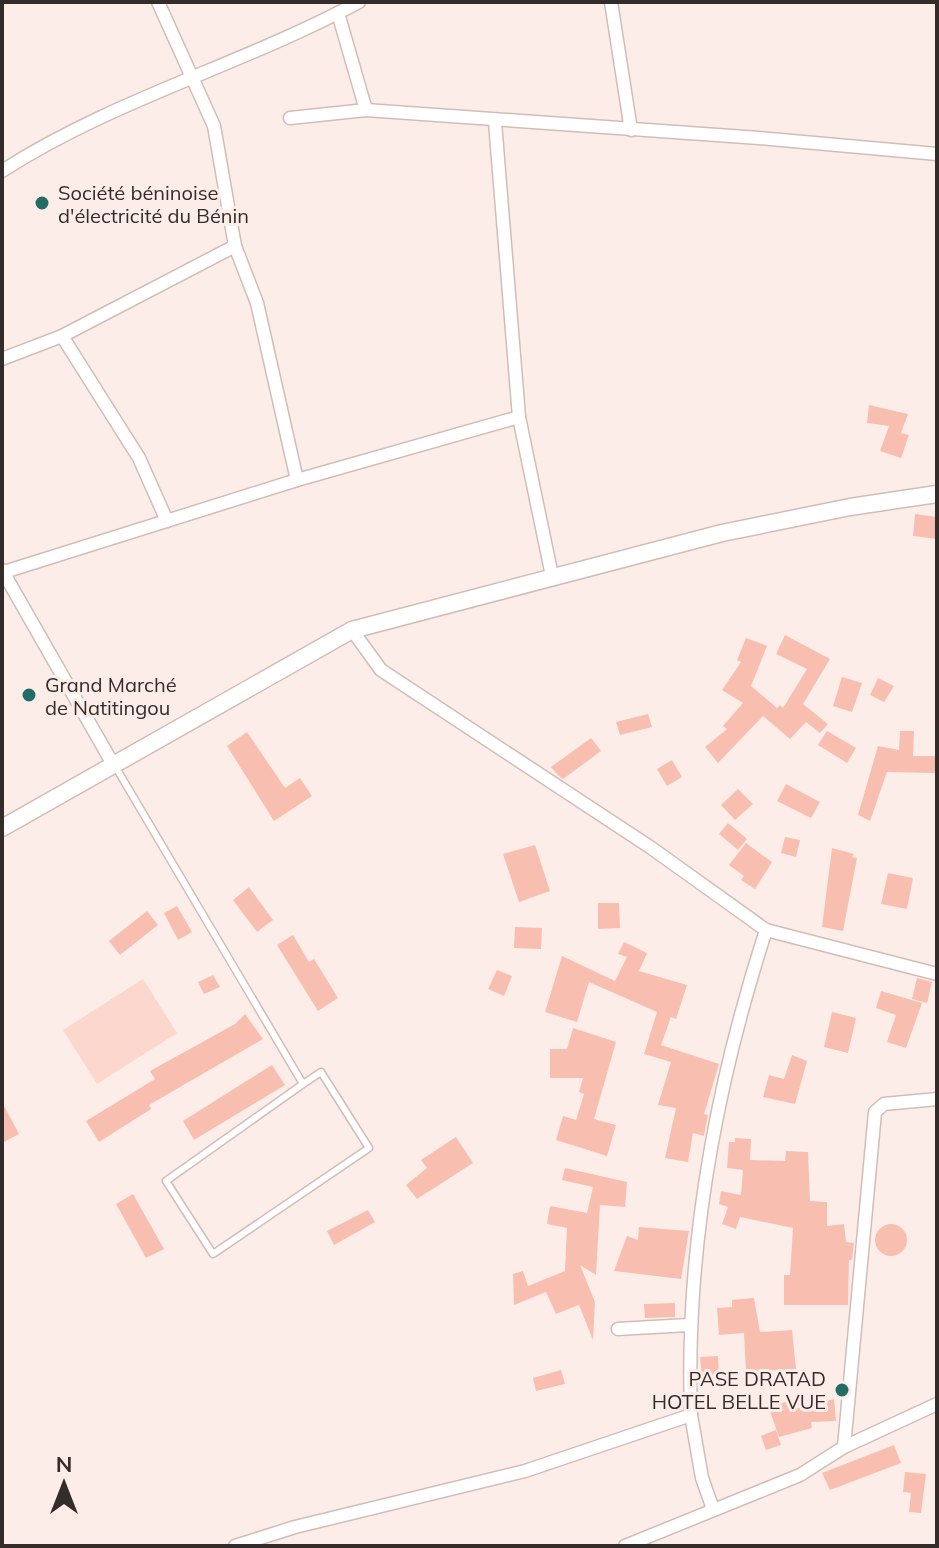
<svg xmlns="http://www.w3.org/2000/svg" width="939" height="1548" viewBox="0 0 939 1548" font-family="Mulish,sans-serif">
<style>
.grass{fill:#fbd7cd}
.building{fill:#f8bfb0}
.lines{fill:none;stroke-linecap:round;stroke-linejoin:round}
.service-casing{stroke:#d1bdb8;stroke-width:9}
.minor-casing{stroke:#d1bdb8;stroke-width:15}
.tertiary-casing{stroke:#d1bdb8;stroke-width:19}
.service{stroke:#fff;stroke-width:6}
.minor{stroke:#fff;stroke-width:12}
.tertiary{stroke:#fff;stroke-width:16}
.poi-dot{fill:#246d66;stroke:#fdede8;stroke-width:3}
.labels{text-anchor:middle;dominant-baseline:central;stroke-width:6;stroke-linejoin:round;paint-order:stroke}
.poi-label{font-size:20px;fill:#342c2a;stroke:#fdede8;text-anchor:start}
</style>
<rect width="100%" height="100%" fill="#fdede8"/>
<polygon class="grass" points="143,979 177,1033 97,1084 63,1030"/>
<g class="building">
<polygon points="869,405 908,414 901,433 909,435 901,458 880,451 889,426 867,423"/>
<polygon points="915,514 937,517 937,539 913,536"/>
<polygon points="785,635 830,659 803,704 828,724 820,733 806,722 790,739 763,716 718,763 705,747 727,729 723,726 743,703 722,690 741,662 737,660 746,638 767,646 751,686 777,708 780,705 783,708 807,669 776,654"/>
<polygon points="842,677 862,683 852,712 833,706"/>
<polygon points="878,678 894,686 884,702 870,695"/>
<polygon points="648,714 652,727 620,735 616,722"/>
<polygon points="827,731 856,748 847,763 818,745"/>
<polygon points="900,731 914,731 913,756 937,756 937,773 887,772 870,821 858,815 878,746 899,750"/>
<polygon points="247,732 285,788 300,778 312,796 274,821 227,746"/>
<polygon points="591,738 601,751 563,779 558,775 551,767"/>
<polygon points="672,760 682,777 667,786 657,769"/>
<polygon points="786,784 820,802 811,818 777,801"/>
<polygon points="738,789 753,804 735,820 721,805"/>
<polygon points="728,823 747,839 738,850 719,834"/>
<polygon points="785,837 800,840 796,857 781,853"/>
<polygon points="746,843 772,862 755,889 741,880 744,876 729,865"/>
<polygon points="535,845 550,891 519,902 503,854"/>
<polygon points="832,848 854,854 852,857 857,858 843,931 822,927"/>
<polygon points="888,873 913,878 907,909 881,904"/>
<polygon points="249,887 273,920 257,932 233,900"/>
<polygon points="598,903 619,903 620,928 598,929"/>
<polygon points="177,906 192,932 178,940 164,913"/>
<polygon points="147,911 158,925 120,955 109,941"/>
<polygon points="515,927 542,928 541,949 514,948"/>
<polygon points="293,935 309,962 314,959 338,998 318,1011 277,945"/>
<polygon points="624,942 647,953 639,971 687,985 676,1019 671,1017 661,1045 719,1064 704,1114 708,1115 704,1136 693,1133 688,1162 665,1158 676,1108 658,1105 671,1062 644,1054 657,1012 589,982 577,1022 545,1012 562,956 615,981 627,957 618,954"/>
<polygon points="497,970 512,976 504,996 488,989"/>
<polygon points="213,975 220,987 204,994 198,982"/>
<polygon points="917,978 932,982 927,1003 912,999"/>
<polygon points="881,991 922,1003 906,1048 887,1042 896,1015 876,1008"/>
<polygon points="832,1012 856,1018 848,1053 824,1047"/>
<polygon points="245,1014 263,1039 149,1105 151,1109 99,1142 86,1121 155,1079 150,1071 235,1024"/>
<polygon points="573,1028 616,1042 594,1119 616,1125 607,1156 556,1140 563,1116 576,1120 584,1094 579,1092 583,1078 550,1078 550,1049 567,1049"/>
<polygon points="792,1055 807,1061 795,1104 763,1097 769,1075 784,1079"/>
<polygon points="272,1065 285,1085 194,1140 183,1121"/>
<polygon points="2,1102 19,1134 2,1143"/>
<polygon points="456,1137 473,1163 417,1199 406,1185 427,1168 421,1160"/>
<polygon points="735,1138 751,1139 750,1160 785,1161 786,1151 808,1152 810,1201 827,1202 827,1226 844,1224 846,1242 854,1243 852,1260 849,1260 848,1305 784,1305 784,1275 790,1275 793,1228 740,1217 736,1229 722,1224 728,1207 719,1204 721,1191 741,1195 743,1170 727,1168 729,1142 735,1142"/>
<polygon points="565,1168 627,1182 625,1207 600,1205 596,1275 580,1265 595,1302 593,1340 579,1305 556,1314 546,1292 514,1305 513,1274 523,1271 528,1286 565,1271 567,1228 547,1224 550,1206 587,1213 593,1187 562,1180"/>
<polygon points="133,1194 164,1249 146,1258 116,1204"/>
<polygon points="368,1210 375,1222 334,1245 327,1231"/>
<circle cx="891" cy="1240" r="16"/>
<polygon points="639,1227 689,1231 681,1279 614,1271 627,1236 638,1240"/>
<polygon points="754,1298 760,1332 792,1330 796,1369 746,1372 744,1333 719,1335 717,1308 732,1307 732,1300"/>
<polygon points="675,1303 675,1317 645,1318 644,1304"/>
<polygon points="718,1356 719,1375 702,1376 700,1357"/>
<polygon points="561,1370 565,1384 536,1391 533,1378"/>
<polygon points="834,1399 836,1421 811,1422 812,1428 779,1437 769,1408 788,1401 791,1410"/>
<polygon points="776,1430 781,1445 766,1450 761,1436"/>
<polygon points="894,1445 901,1463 830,1490 822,1473"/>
<polygon points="905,1472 926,1474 921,1513 909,1512 911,1493 903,1492"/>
</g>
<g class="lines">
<defs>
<polyline id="service" points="115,766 303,1084 166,1181 213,1254 369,1148 321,1072 303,1084"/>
<g id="minor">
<polyline points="611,2 631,130"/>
<polyline points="338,13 366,110"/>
<polyline points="290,118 366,110 759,138 937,154"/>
<polyline points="495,122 519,417 552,576"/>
<path d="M2,171C114,99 242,65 359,2"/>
<polyline points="235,246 257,303 297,480"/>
<polyline points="62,336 139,458 167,521"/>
<polyline points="2,359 62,336 235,246 214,126 158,2"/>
<polyline points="2,570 114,766"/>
<polyline points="4,572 297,480 519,417"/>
<polyline points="352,630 381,670 650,847 766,930 937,974"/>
<polyline points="618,1329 688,1325"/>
<path d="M691,1415C685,1249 715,1088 766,930"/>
<polyline points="844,1447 875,1112 884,1104 937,1099"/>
<polyline points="235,1546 295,1527 525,1471 691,1415 702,1478 713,1509"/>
<polyline points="625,1546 800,1475 844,1447 937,1404"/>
</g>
<polyline id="tertiary" points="2,828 352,630 722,533 850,507 937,494"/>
</defs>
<use href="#service" class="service-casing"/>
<use href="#minor" class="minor-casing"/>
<use href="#tertiary" class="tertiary-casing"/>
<use href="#service" class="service"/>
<use href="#minor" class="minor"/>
<use href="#tertiary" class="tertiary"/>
</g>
<g class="poi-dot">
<circle cx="42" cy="203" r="8"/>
<circle cx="29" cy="695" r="8"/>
<circle cx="842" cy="1390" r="8"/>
</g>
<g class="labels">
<g class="poi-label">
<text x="58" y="192">Société béninoise<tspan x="58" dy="23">d'électricité du Bénin</tspan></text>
<text x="45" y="684">Grand Marché<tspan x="45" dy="23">de Natitingou</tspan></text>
<text x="826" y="1378" text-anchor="end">PASE DRATAD<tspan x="826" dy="23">HOTEL BELLE VUE</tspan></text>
</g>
</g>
<rect width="939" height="1548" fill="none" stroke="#342c2a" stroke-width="8"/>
<g transform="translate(64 1484)" stroke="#fdede8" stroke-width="6" paint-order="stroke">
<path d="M0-6L14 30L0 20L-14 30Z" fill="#342c2a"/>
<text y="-12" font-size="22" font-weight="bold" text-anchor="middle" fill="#342c2a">N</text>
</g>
</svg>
